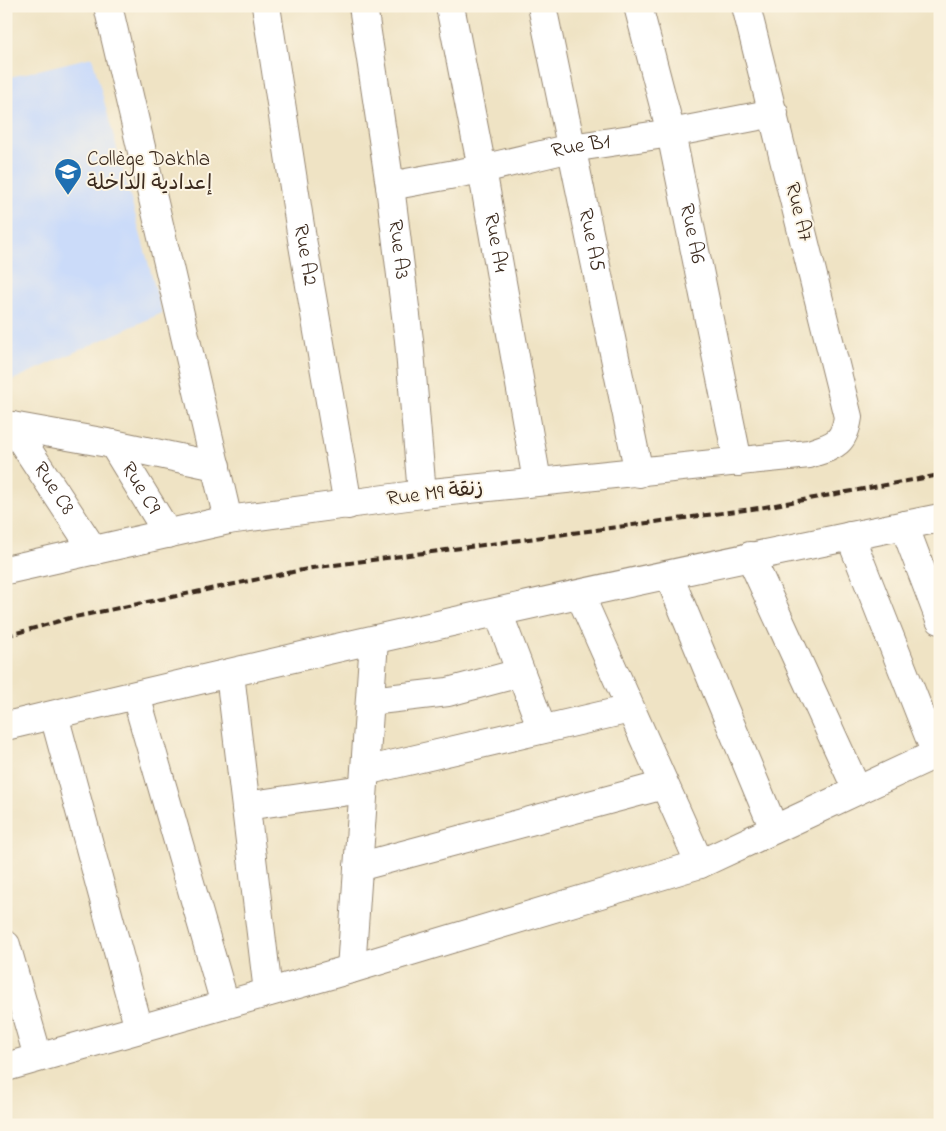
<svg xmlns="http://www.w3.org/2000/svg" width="946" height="1131" viewBox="0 0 946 1131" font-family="'Indie Flower','Playpen Sans Arabic',sans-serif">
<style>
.built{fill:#cbdbf9}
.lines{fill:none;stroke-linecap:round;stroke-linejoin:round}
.minor-casing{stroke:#958671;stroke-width:30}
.minor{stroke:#fff;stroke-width:28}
.rail{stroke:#3b2a1e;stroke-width:4;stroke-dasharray:8 4;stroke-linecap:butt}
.labels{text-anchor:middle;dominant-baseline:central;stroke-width:4;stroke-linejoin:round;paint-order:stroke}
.street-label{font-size:21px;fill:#3b2a1e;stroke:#fcf5e5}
.poi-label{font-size:21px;fill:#3b2a1e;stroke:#fcf5e5;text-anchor:start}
</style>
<rect width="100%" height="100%" fill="#fcf5e5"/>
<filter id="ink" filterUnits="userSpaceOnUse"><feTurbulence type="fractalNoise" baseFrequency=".02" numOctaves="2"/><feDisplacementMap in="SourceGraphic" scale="10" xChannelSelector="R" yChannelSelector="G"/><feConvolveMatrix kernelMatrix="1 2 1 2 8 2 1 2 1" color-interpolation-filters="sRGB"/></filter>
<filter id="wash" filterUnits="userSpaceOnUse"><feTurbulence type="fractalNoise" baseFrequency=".0096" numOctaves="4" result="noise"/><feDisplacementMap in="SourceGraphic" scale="20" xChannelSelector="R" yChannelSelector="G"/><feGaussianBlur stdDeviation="1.12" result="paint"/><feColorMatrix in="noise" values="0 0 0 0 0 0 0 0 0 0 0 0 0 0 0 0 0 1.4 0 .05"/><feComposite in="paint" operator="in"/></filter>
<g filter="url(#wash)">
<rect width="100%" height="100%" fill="#efe3c4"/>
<polygon class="built" points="92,57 162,313 6,383 6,78"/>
</g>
<g filter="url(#ink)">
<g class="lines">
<defs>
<g id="minor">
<polyline points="108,6 228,520"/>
<path id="s1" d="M266,6L302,239L348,505"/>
<path id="s2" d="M363,6L390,186L409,340L422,494"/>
<path id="s3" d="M450,6L482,169L537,481"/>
<path id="s4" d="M542,6L639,473"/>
<path id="s5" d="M638,6L671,133L738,462"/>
<path id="s6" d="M390,186L482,169L571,148L671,133L774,113"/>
<polyline points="6,425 113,444 216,466"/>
<path id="s7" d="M12,426L94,551"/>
<path id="s8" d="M113,444L168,534"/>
<polyline points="904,525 940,620"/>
<polyline points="850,536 936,754"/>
<polyline points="750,556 857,790"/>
<path d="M6,570L228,520L422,494L809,454C833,446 844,445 848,417L746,6"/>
<polyline points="669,576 774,829"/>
<polyline points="580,595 700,864"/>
<polyline points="498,612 542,729"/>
<polyline points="230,674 268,992"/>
<polyline points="136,696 225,1004"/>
<polyline points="370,701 448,692 520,673"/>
<polyline points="54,715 139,1029"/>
<path d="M6,726C316,651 627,581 940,518"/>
<polyline points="365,771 630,709"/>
<polyline points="246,806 363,789"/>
<polyline points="358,867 664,785"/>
<polyline points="6,945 38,1057"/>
<polyline points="351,969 374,641"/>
<polyline points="6,1067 351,969 700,864 940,752"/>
</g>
</defs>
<use href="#minor" class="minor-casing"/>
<use href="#minor" class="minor"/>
<polyline class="rail" points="6,636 70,618 312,568 759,508 940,475"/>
</g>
</g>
<defs>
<symbol id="school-pin" viewBox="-11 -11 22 30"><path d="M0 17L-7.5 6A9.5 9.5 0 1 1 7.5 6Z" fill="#1f6fb2" stroke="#fcf5e5"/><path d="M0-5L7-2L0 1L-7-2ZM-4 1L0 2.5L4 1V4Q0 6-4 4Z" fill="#fff"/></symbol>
</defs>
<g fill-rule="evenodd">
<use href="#school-pin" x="52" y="156" width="32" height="43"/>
</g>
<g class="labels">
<g class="street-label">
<text stroke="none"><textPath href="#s6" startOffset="195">Rue B1</textPath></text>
<text transform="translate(798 212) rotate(76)">Rue A7</text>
<text stroke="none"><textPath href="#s5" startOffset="234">Rue A6</textPath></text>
<text stroke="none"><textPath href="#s4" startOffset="239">Rue A5</textPath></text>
<text stroke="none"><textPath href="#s3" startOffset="241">Rue A4</textPath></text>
<text stroke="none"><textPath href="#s2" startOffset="246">Rue A3</textPath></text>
<text stroke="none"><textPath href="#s1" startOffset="252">Rue A2</textPath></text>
<text stroke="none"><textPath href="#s7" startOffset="75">Rue C8</textPath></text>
<text stroke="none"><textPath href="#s8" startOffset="52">Rue C9</textPath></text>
<text transform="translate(435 494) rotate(-7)">Rue M9 زنقة</text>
</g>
<g class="poi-label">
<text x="87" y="160">Collège Dakhla<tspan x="87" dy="24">إعدادية الداخلة</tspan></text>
</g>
</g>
<rect width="946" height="1131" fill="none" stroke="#fcf5e5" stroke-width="25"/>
</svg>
